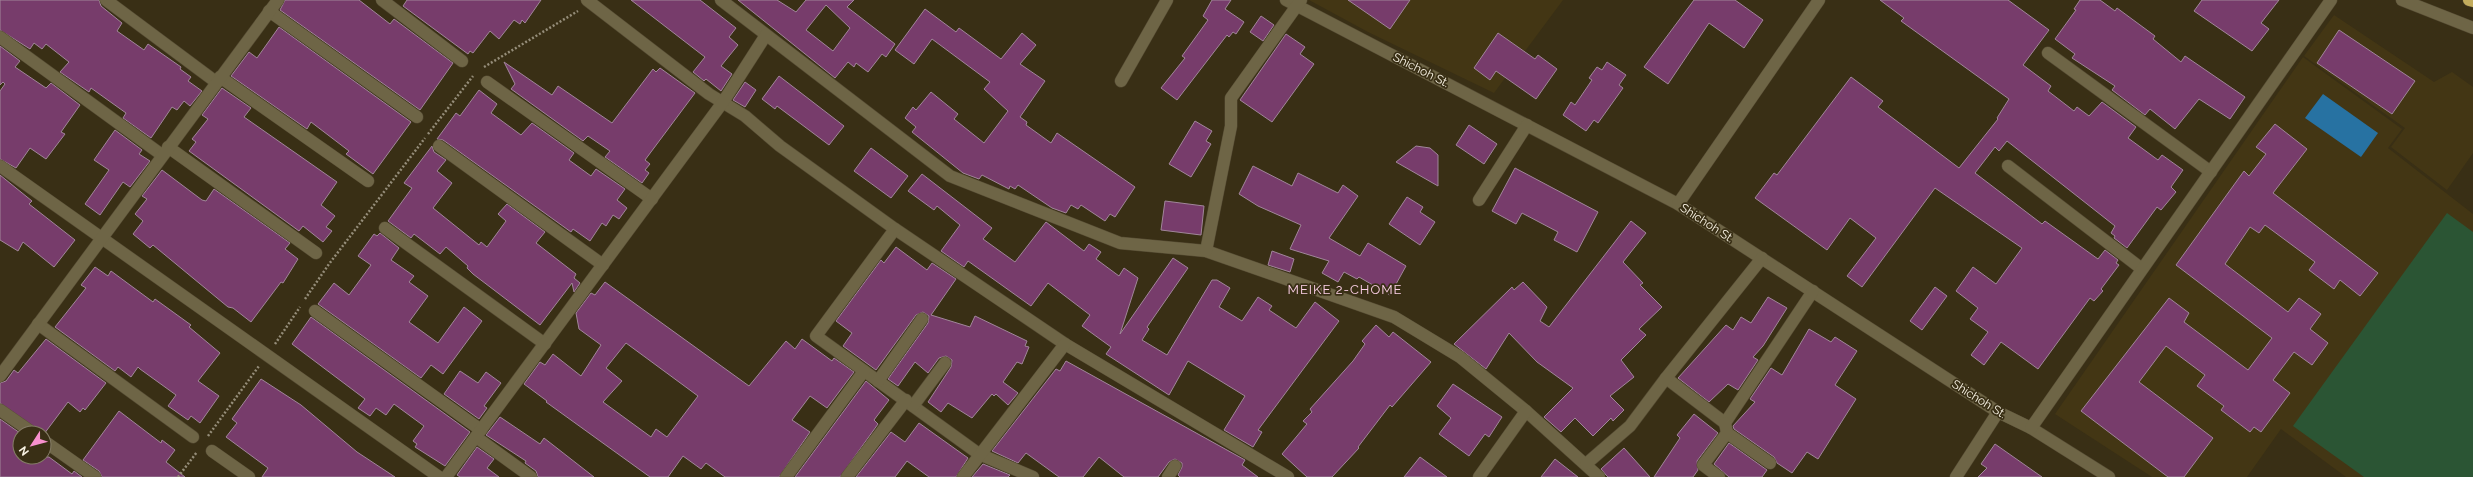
<svg xmlns="http://www.w3.org/2000/svg" width="2473" height="477" viewBox="0 0 2473 477" font-family="Raleway,sans-serif">
<style>
.built{fill:#433614}
.green{fill:#2b5534}
.water{fill:#2772a2}
.building{fill:#773c6b;stroke:#a1869a;fill-rule:evenodd}
.lines{fill:none;stroke-linecap:round;stroke-linejoin:round}
.minor-casing{stroke:#544a32;stroke-width:13}
.highway-casing{stroke:#544a32;stroke-width:13}
.path{stroke:#958d79;stroke-width:2.5;stroke-dasharray:2 2;stroke-linecap:butt}
.minor{stroke:#6e6546;stroke-width:12}
.highway{stroke:#c3ac5c;stroke-width:12}
.labels{text-anchor:middle;dominant-baseline:central;stroke-width:3.5;stroke-linejoin:round;paint-order:stroke}
.street-label{font-size:12px;fill:#f8f2e3;stroke:#392f15}
.neighbourhood-label{font-size:13px;letter-spacing:1px;fill:#fdd0e8;stroke:#392f15}
</style>
<rect width="100%" height="100%" fill="#392f15"/>
<g class="built">
<polygon points="1309,0 1563,0 1494,93 1368,32"/>
<polygon points="2334,15 2434,82 2452,72 2473,87 2473,153 2447,190 2391,147 2405,128 2304,56"/>
<polygon points="2303,57 2402,129 2388,148 2473,214 2473,477 2346,477 2281,429 2247,477 2152,477 2055,414"/>
</g>
<polygon class="green" points="2447,213 2473,232 2473,477 2364,477 2293,426"/>
<polygon class="water" points="2323,94 2378,133 2361,157 2305,118"/>
<g class="building">
<polygon points="0,0 99,0 101,6 122,23 117,31 144,50 148,44 181,67 180,69 191,77 188,81 202,91 190,106 184,101 177,110 172,107 151,138 123,118 126,113 91,88 89,92 60,72 69,62 46,44 42,49 34,43 30,49 0,30"/>
<polygon points="285,0 359,0 390,24 394,19 453,63 420,110 280,10"/>
<polygon points="407,0 541,0 525,23 522,20 520,24 514,20 499,39 490,31 473,53 470,51 468,54 403,6"/>
<polygon points="631,0 700,0 736,28 729,37 738,45 721,66 732,74 721,91 706,79 704,81 693,72 705,57 701,54"/>
<path d="M738,0H777L796,12L806,0H854L847,7L895,44L886,57L882,54L868,72L856,63L854,67L848,62L835,78ZM826,5L850,28L833,51L806,30Z"/>
<polygon points="1212,0 1231,0 1225,9 1244,22 1236,34 1233,32 1229,37 1227,35 1177,100 1161,88 1185,58 1182,56 1208,20 1203,16"/>
<polygon points="1348,0 1410,0 1390,29"/>
<polygon points="1694,0 1735,0 1763,20 1744,48 1709,23 1668,84 1644,67"/>
<polygon points="1880,0 2008,0 2049,30 2023,65 2051,86 2048,91 2074,111 2077,107 2089,116 2102,102 2136,127 2128,138 2158,160 2162,155 2183,170 2171,187 2176,192 2161,210 2157,207 2127,248 2114,238 2115,236 2111,233 2115,226 2007,141 1999,151 1995,147 1975,173 2042,224 2045,221 2098,259 2105,250 2118,260 2116,263 2119,265 2101,289 2103,291 2094,301 2090,298 2038,369 2001,342 1984,365 1971,355 1988,332 1970,319 1978,308 1956,291 1973,267 1996,284 2022,248 1935,188 1862,287 1847,276 1876,238 1850,218 1827,250 1755,198 1774,173 1777,175 1851,77 1883,101 1878,107 1959,168 1998,119 1997,118 2009,99 1901,21 1904,18"/>
<polygon points="2080,0 2100,0 2115,11 2117,8 2155,36 2153,39 2181,62 2185,56 2245,97 2230,119 2199,99 2175,129 2150,109 2145,115 2112,90 2115,86 2072,58 2075,54 2055,39 2076,10 2074,9"/>
<polygon points="2202,0 2279,0 2261,23 2269,29 2252,51 2194,11"/>
<polygon points="925,9 956,32 959,28 1001,59 1022,33 1036,45 1020,64 1045,81 1020,117 1027,122 1026,125 1051,143 1057,133 1135,187 1115,217 1110,214 1105,221 1081,205 1078,209 1071,205 1066,213 1052,208 1018,185 1015,189 1010,186 1009,189 982,175 979,179 963,173 912,132 916,127 905,118 913,107 916,110 931,92 958,114 954,119 984,143 1008,111 984,89 990,82 932,39 914,64 895,50"/>
<polygon points="1261,16 1274,25 1263,41 1250,32"/>
<polygon points="279,27 411,122 373,174 346,154 349,151 311,122 307,129 231,76 249,52 257,58"/>
<polygon points="2339,30 2415,81 2392,114 2317,63"/>
<polygon points="1498,33 1535,59 1538,55 1557,69 1536,99 1496,71 1490,80 1474,68"/>
<polygon points="1286,34 1305,47 1300,54 1314,64 1272,122 1240,100"/>
<polygon points="0,46 20,61 15,67 46,88 51,83 80,105 61,132 65,134 46,159 30,148 16,168 0,159 0,91 5,84 3,82 0,85"/>
<polygon points="504,62 552,95 558,86 612,123 653,69 656,72 660,68 695,93 645,160 650,164 645,170 649,173 642,183 605,157 610,151 588,136 583,141 511,89 515,84"/>
<polygon points="1607,62 1626,75 1619,85 1623,88 1598,123 1594,120 1586,131 1563,115 1571,102 1575,105 1592,80 1589,78 1597,67 1602,70"/>
<polygon points="779,76 844,126 829,145 777,106 775,109 762,99"/>
<polygon points="745,82 756,90 745,107 733,100"/>
<polygon points="222,88 251,108 244,117 337,182 321,205 335,216 326,227 332,231 323,242 303,226 299,231 189,151 196,142 192,139 208,119 202,115"/>
<polygon points="479,90 497,104 491,113 521,135 532,123 574,153 569,160 591,176 596,169 625,189 617,200 627,208 619,219 613,215 606,226 602,223 590,241 573,229 571,232 443,140 437,139 456,113 460,116"/>
<polygon points="1195,121 1212,131 1206,141 1211,144 1191,177 1169,164"/>
<polygon points="2275,124 2307,149 2273,193 2378,273 2360,296 2340,280 2334,289 2309,270 2315,262 2265,225 2259,233 2250,227 2225,264 2288,312 2299,298 2321,314 2310,329 2328,343 2312,365 2294,352 2273,380 2290,393 2261,432 2254,427 2250,432 2221,410 2224,406 2197,386 2205,375 2166,346 2139,382 2213,438 2184,477 2168,477 2081,411 2169,298 2189,313 2184,322 2248,370 2272,338 2176,265 2244,171 2249,176 2266,154 2256,147"/>
<polygon points="1469,125 1497,144 1484,164 1456,145"/>
<polygon points="115,130 142,150 139,154 150,161 130,187 123,182 100,215 85,204 109,170 94,160"/>
<polygon points="432,146 434,152 446,160 437,171 452,183 433,208 479,245 481,242 487,247 506,221 498,214 507,204 545,232 536,243 576,274 574,278 580,283 574,292 572,283 540,325 473,274 467,268 468,266 446,247 440,254 414,234 411,238 388,221 412,188 404,183"/>
<polygon points="1416,146 1430,148 1438,155 1438,186 1396,162"/>
<polygon points="871,148 908,176 891,198 854,171"/>
<polygon points="1253,166 1292,186 1298,173 1338,193 1343,185 1358,196 1329,238 1360,256 1368,243 1406,266 1390,295 1359,277 1357,279 1344,272 1338,282 1322,273 1329,261 1290,249 1301,225 1258,206 1239,194"/>
<polygon points="1515,168 1598,212 1577,252 1554,240 1558,232 1522,213 1516,224 1492,211"/>
<polygon points="162,170 202,200 206,201 214,189 290,243 285,249 298,259 283,283 281,282 251,322 233,308 228,307 153,245 150,248 133,234 143,221 135,214 147,199 142,196"/>
<polygon points="922,174 992,228 983,239 1015,262 1046,222 1084,251 1089,244 1101,252 1096,259 1119,276 1124,268 1138,278 1120,334 1173,258 1188,268 1147,327 1149,329 1142,340 1167,355 1212,280 1217,280 1230,288 1219,307 1242,321 1258,297 1272,306 1269,310 1296,328 1315,302 1339,321 1258,430 1262,432 1253,447 1224,430 1245,396 1188,361 1169,395 1106,354 1111,347 1082,326 1090,315 1048,283 1031,306 968,261 964,267 941,251 960,225 937,206 934,210 908,191"/>
<polygon points="0,175 32,201 29,204 75,240 54,267 23,242 18,251 0,240"/>
<polygon points="1407,197 1423,207 1420,212 1435,222 1420,245 1389,224"/>
<polygon points="1165,201 1204,206 1201,235 1161,230"/>
<polygon points="1631,221 1646,233 1623,262 1643,283 1640,285 1662,307 1639,329 1646,335 1621,360 1634,377 1610,396 1624,410 1613,421 1611,418 1593,436 1575,418 1561,432 1544,417 1573,388 1537,362 1509,333 1486,369 1454,344 1512,287 1514,290 1523,282 1547,307 1540,321 1549,327"/>
<polygon points="380,233 399,248 391,260 414,276 409,282 428,296 409,322 438,343 464,307 482,321 443,374 431,365 421,378 318,304 334,283 349,295 371,265 358,256 374,234 377,236"/>
<polygon points="896,247 927,270 932,263 956,279 931,315 970,327 975,316 1027,341 1025,346 1029,347 1022,364 1017,362 1003,382 1018,393 1008,405 996,394 994,396 992,394 972,418 948,403 941,412 928,402 951,367 952,360 946,356 939,358 928,373 915,362 898,386 888,379 928,323 929,316 923,312 916,315 876,370 843,346 852,333 836,321 881,260 884,263"/>
<polygon points="1272,251 1294,259 1290,272 1268,265"/>
<polygon points="95,267 108,276 111,271 153,302 155,299 191,325 189,327 220,353 198,381 219,396 200,423 191,416 188,420 168,406 176,395 140,369 138,367 131,377 118,367 115,371 55,327 86,288 81,285"/>
<path d="M605,282L749,386L786,341L795,349L802,339L832,361L834,358L854,372L827,408L810,396L792,420L810,432L779,477H725L706,463L701,469L683,456L668,477H650L546,402L547,401L524,384L540,362L545,365L553,354L581,376L601,345L579,329L576,313L591,293L595,295ZM626,343L698,396L667,437L656,429L651,437L603,402L622,381L606,368Z"/>
<polygon points="1935,287 1947,296 1922,330 1910,321"/>
<polygon points="1768,297 1787,308 1763,346 1753,357 1758,360 1738,390 1728,384 1709,402 1678,378 1726,325 1733,330 1741,317 1751,323"/>
<polygon points="311,317 470,432 445,466 415,447 417,444 413,441 424,426 394,404 386,415 376,408 370,416 358,408 365,399 292,344"/>
<polygon points="1376,325 1389,337 1393,332 1431,362 1392,407 1390,405 1358,447 1359,448 1332,477 1307,477 1282,454 1307,424 1303,421 1312,412 1310,409 1353,361 1365,344 1362,341"/>
<polygon points="1809,329 1831,342 1835,337 1857,351 1835,385 1856,399 1818,459 1807,452 1792,473 1777,463 1774,457 1734,429 1733,426 1755,402 1750,399 1771,368 1782,375"/>
<polygon points="46,339 106,383 85,410 83,408 80,412 68,402 44,434 0,403 0,383 6,381 14,370 18,373"/>
<polygon points="1066,361 1245,460 1242,465 1258,477 1180,477 1178,475 1182,467 1182,463 1175,459 1169,462 1158,477 1124,477 1099,457 1083,477 1059,477 1026,453 1018,463 992,451 1056,369 1060,371"/>
<polygon points="460,371 478,383 486,372 501,383 484,406 487,408 479,419 444,394"/>
<polygon points="261,379 301,405 357,452 395,477 262,477 268,468 226,437 237,423 232,419"/>
<polygon points="866,381 889,400 874,420 878,424 840,477 795,477"/>
<polygon points="1453,384 1502,417 1489,437 1485,434 1469,456 1439,434 1451,418 1437,406"/>
<polygon points="119,411 161,443 162,440 175,450 166,462 185,477 102,477 99,471 83,460"/>
<polygon points="1694,414 1718,433 1697,461 1698,470 1693,477 1654,477 1680,438 1677,435"/>
<polygon points="500,417 540,444 544,438 594,477 538,477 536,471 525,463 526,461 486,435"/>
<polygon points="0,419 20,433 20,457 49,457 72,474 74,471 82,477 0,477"/>
<polygon points="919,423 968,458 956,477 929,477 907,461 895,477 856,477 891,432 905,442"/>
<polygon points="1729,443 1767,470 1762,477 1729,477 1714,464"/>
<polygon points="1995,444 2042,477 1978,477 1987,468 1981,464"/>
<polygon points="477,447 494,459 487,468 499,477 460,477 457,475"/>
<polygon points="1624,448 1650,477 1608,477 1606,475 1601,469"/>
<polygon points="1420,457 1447,477 1404,477"/>
<polygon points="1555,459 1578,477 1541,477"/>
<polygon points="983,464 1010,475 1008,477 972,477"/>
</g>
<g class="lines">
<defs>
<g id="minor">
<polyline points="106,0 216,82"/>
<polyline points="382,0 462,61"/>
<polyline points="587,0 709,94 745,116 780,146 895,229 1065,344 1288,477"/>
<polyline points="721,0 950,176 1120,243 1206,251 1394,317 1460,357 1526,411 1599,477"/>
<polyline points="1286,0 1678,204 1998,412 2031,428 2109,477"/>
<polyline points="2402,0 2473,28"/>
<polyline points="269,11 417,117"/>
<polyline points="0,37 162,155"/>
<polyline points="2048,53 2211,172"/>
<polyline points="220,77 368,181"/>
<polyline points="1121,81 1167,0"/>
<polyline points="487,82 652,199"/>
<polyline points="439,146 603,265"/>
<polyline points="168,147 316,253"/>
<polyline points="0,166 439,477"/>
<polyline points="2008,166 2142,269"/>
<polyline points="1479,200 1527,125"/>
<polyline points="1678,204 1819,0"/>
<polyline points="385,228 545,344"/>
<polyline points="895,229 816,336 979,454 1033,477"/>
<polyline points="1206,251 1231,126 1231,98 1301,0"/>
<polyline points="315,311 481,430"/>
<polyline points="38,324 193,437"/>
<polyline points="0,376 278,0"/>
<polyline points="1666,378 1725,423 1813,291"/>
<polyline points="878,381 922,319"/>
<polyline points="913,406 945,363"/>
<polyline points="0,410 33,433"/>
<polyline points="2031,428 2331,0"/>
<polyline points="1727,433 1770,463"/>
<polyline points="476,437 531,477"/>
<polyline points="44,441 95,477"/>
<polyline points="212,451 249,477"/>
<polyline points="1586,464 1630,426 1666,378 1762,258"/>
<polyline points="446,477 723,102 766,35"/>
<polyline points="786,477 864,371"/>
<polyline points="847,477 906,400"/>
<polyline points="963,477 1065,344"/>
<polyline points="1168,477 1175,466"/>
<polyline points="1479,477 1526,411"/>
<polyline points="1719,477 1703,465 1727,433 1725,423"/>
<polyline points="1956,477 1998,412"/>
</g>
<polyline id="highway" points="2469,0 2473,1"/>
</defs>
<use href="#minor" class="minor-casing"/>
<use href="#highway" class="highway-casing"/>
<g class="path">
<polyline points="484,67 578,11"/>
<polyline points="428,134 473,76"/>
<polyline points="305,299 329,264 425,138"/>
<polyline points="275,344 300,307"/>
<polyline points="208,436 259,366"/>
<polyline points="178,477 197,452"/>
</g>
<use href="#minor" class="minor"/>
<use href="#highway" class="highway"/>
</g>
<g class="labels">
<g class="street-label">
<text transform="translate(1421 70) rotate(27)">Shichoh St.</text>
<text transform="translate(1707 223) rotate(33)">Shichoh St.</text>
<text transform="translate(1979 399) rotate(32)">Shichoh St.</text>
</g>
<g class="neighbourhood-label">
<text x="1345" y="289">MEIKE 2-CHOME</text>
</g>
</g>
<g transform="translate(32 445) rotate(234)"><circle r="19" fill="#392f15" stroke="#857d67"/>
<path d="M0-3L7 15L0 10L-7 15Z" fill="#f790ce"/>
<text y="-6" font-size="11" font-weight="bold" text-anchor="middle" fill="#f8f2e3">N</text>
</g>
</svg>
